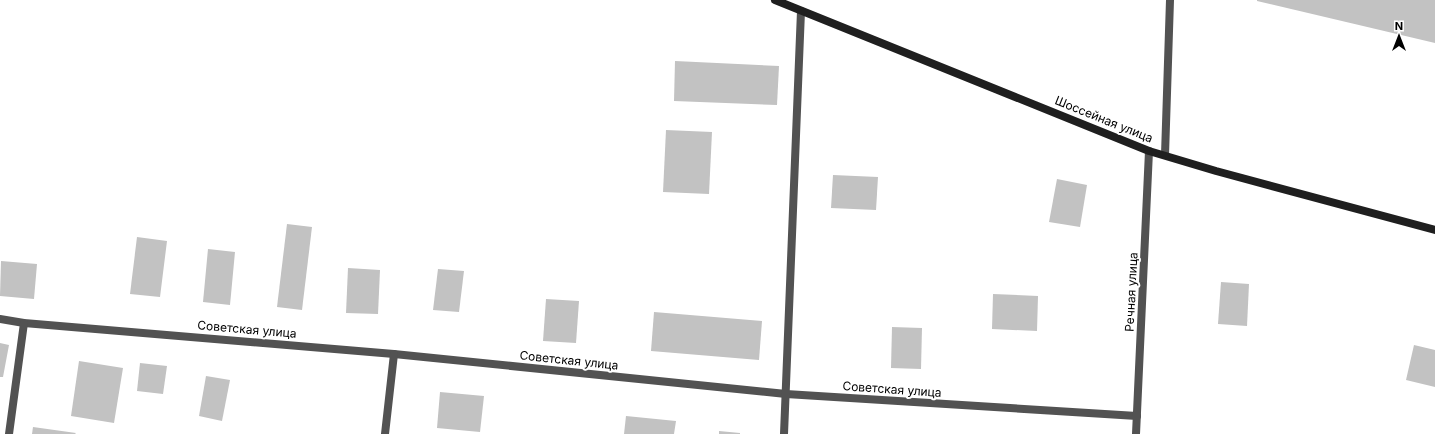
<svg xmlns="http://www.w3.org/2000/svg" width="1435" height="434" viewBox="0 0 1435 434" font-family="Inter,sans-serif">
<style>
.building{fill:#c2c2c2}
.lines{fill:none;stroke-linecap:round;stroke-linejoin:round}
.minor{stroke:#525252;stroke-width:8}
.secondary{stroke:#1f1f1f;stroke-width:8}
.labels{text-anchor:middle;dominant-baseline:central;stroke-width:4;stroke-linejoin:round;paint-order:stroke}
.street-label{font-size:12px;fill:#000;stroke:#fff}
</style>
<rect width="100%" height="100%" fill="#fff"/>
<g class="building">
<polygon points="1257,0 1435,0 1435,43 1257,1"/>
<polygon points="675,61 779,66 777,105 674,101"/>
<polygon points="666,130 712,132 709,194 663,192"/>
<polygon points="833,175 878,177 876,210 831,208"/>
<polygon points="1057,179 1087,185 1080,227 1049,222"/>
<polygon points="287,224 312,227 302,310 277,307"/>
<polygon points="137,237 167,241 160,297 130,294"/>
<polygon points="208,249 235,252 230,305 203,302"/>
<polygon points="1,261 37,264 34,299 0,296"/>
<polygon points="348,268 380,270 378,314 346,313"/>
<polygon points="438,269 464,271 459,312 433,310"/>
<polygon points="1221,282 1249,284 1247,326 1218,324"/>
<polygon points="993,294 1038,296 1037,331 992,329"/>
<polygon points="546,299 579,301 576,343 543,341"/>
<polygon points="654,312 762,321 759,360 651,351"/>
<polygon points="892,327 922,328 921,369 891,368"/>
<polygon points="0,343 9,345 3,377 0,377"/>
<polygon points="1414,345 1435,350 1435,387 1406,380"/>
<polygon points="79,361 123,368 114,423 71,416"/>
<polygon points="140,363 167,366 163,394 137,391"/>
<polygon points="206,376 230,380 222,421 199,416"/>
<polygon points="440,392 484,396 480,432 437,428"/>
<polygon points="626,416 676,421 674,434 624,434"/>
<polygon points="33,427 76,433 75,434 32,434"/>
<polygon points="719,431 740,433 740,434 719,434"/>
</g>
<g class="lines">
<g class="minor">
<polyline points="1165,155 1170,0"/>
<polyline points="0,319 24,323 394,354 786,394 1137,416"/>
<polyline points="9,434 24,323"/>
<polyline points="385,434 394,354"/>
<polyline points="784,434 801,11"/>
<polyline points="1136,434 1149,151"/>
</g>
<polyline class="secondary" points="775,0 1149,151 1216,171 1435,230"/>
</g>
<g class="labels">
<g class="street-label">
<text transform="translate(1104 119) rotate(22)">Шоссейная улица</text>
<text transform="translate(1131 292) rotate(-87)">Речная улица</text>
<text transform="translate(247 329) rotate(5)">Советская улица</text>
<text transform="translate(569 360) rotate(6)">Советская улица</text>
<text transform="translate(892 389) rotate(4)">Советская улица</text>
</g>
</g>
<g transform="translate(1399 36)" stroke="#ffffff" stroke-width="3" paint-order="stroke">
<path d="M0-3L7 15L0 10L-7 15Z" fill="#000000"/>
<text y="-6" font-size="11" font-weight="bold" text-anchor="middle" fill="#000000">N</text>
</g>
</svg>
